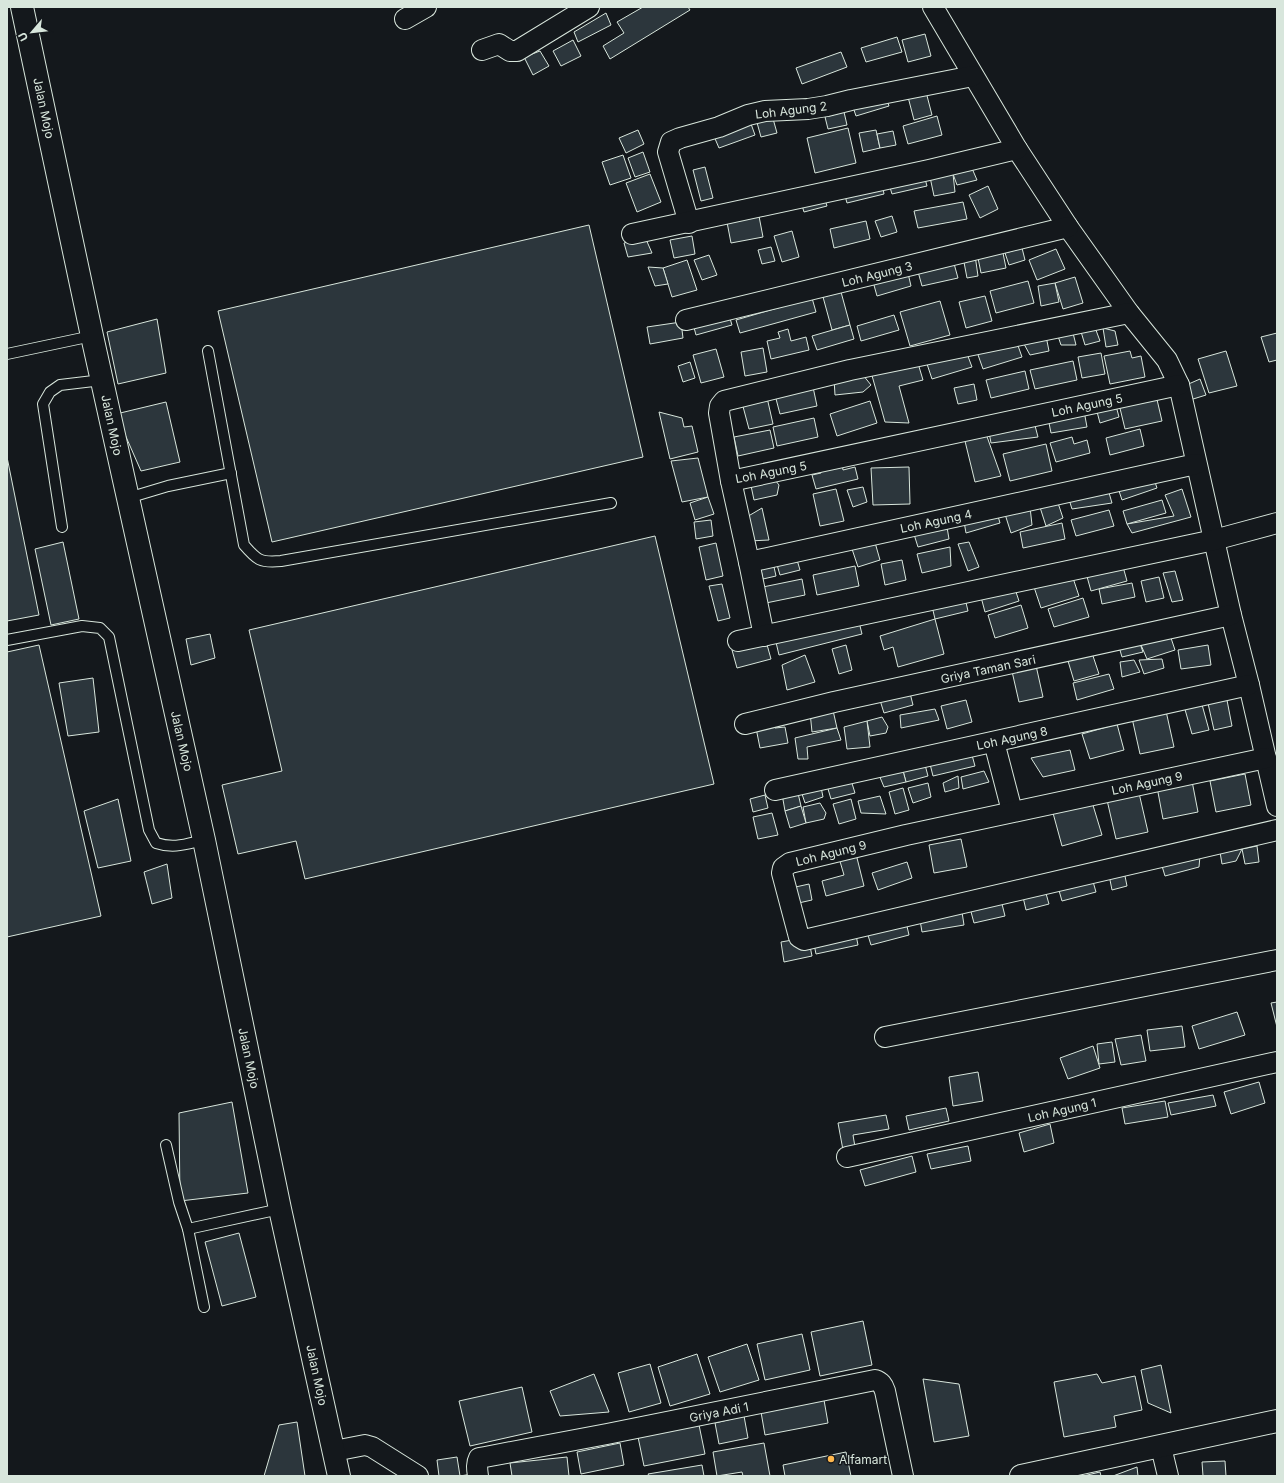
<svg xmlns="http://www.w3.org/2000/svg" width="1284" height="1483" viewBox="0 0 1284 1483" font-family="Inter,sans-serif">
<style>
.building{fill:#2c363c;stroke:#d8e6dc}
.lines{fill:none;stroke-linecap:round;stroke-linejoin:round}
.service-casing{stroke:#d8e6dc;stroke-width:12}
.minor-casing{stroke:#d8e6dc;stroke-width:22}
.tertiary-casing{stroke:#d8e6dc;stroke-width:24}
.secondary-casing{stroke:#d8e6dc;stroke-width:24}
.service{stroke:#14181c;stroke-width:10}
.minor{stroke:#14181c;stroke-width:20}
.tertiary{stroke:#14181c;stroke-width:22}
.secondary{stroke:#14181c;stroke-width:22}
.poi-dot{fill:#ffb74d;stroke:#14181c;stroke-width:1.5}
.labels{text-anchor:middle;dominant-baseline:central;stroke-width:3;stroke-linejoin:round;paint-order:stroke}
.street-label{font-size:12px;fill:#d8e6dc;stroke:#14181c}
.poi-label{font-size:12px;fill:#d8e6dc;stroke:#14181c;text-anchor:start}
</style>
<rect width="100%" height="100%" fill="#14181c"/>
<g class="building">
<polygon points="643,7 688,7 690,10 610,59 603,46 624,33 617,22"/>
<polygon points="606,13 611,25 578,42 574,32"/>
<polygon points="925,34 931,56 908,62 902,40"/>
<polygon points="897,37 902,52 866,62 861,48"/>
<polygon points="573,40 581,56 561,66 553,51"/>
<polygon points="540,51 549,66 533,75 524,57"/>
<polygon points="841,52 847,67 802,84 796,68"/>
<polygon points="925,88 932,115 914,120 907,93"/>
<polygon points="885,94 889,106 856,116 852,104"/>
<polygon points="844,112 847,125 828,129 825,117"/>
<polygon points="772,115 777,133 761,137 756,119"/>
<polygon points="937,116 942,135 908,144 903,126"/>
<polygon points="750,121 755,135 719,148 713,134"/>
<polygon points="848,128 856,163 815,173 807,138"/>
<polygon points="638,130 644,144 626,153 619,138"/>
<polygon points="876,130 880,148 863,152 859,133"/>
<polygon points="893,131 896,145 880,148 877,134"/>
<polygon points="643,152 650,172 635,177 628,158"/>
<polygon points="623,155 631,178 610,185 602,162"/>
<polygon points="971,166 977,180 957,185 953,174"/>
<polygon points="705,167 713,198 701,201 693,170"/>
<polygon points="650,174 661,202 637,212 626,183"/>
<polygon points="953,174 955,192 934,196 930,177"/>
<polygon points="924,175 927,186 892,194 889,184"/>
<polygon points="882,183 884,194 847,203 844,192"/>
<polygon points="988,186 998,209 980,218 969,195"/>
<polygon points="824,196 827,206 804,212 801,202"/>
<polygon points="963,202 967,219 918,228 914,211"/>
<polygon points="758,211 763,237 731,243 726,217"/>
<polygon points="892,216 897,232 881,237 875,221"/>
<polygon points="866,221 870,239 834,248 830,229"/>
<polygon points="589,225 643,457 272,542 218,311"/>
<polygon points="792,231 799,257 782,262 774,236"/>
<polygon points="692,236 695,254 674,258 670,240"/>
<polygon points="645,237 652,253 628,257 624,243"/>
<polygon points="771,247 775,261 762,264 758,250"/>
<polygon points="1002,248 1006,268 981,273 977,253"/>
<polygon points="1022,248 1025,260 1009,265 1005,253"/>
<polygon points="1056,249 1065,269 1037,280 1029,260"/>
<polygon points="709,255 717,275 702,280 694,260"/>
<polygon points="975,255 978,276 967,278 963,257"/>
<polygon points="687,260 697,290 672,297 663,268"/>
<polygon points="953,260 958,278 922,286 917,268"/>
<polygon points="648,267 663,268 668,284 655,286"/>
<polygon points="907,269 911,286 877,296 872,278"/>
<polygon points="1075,277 1083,303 1063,309 1055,283"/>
<polygon points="1028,281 1034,303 996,313 990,291"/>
<polygon points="1055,283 1059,302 1041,306 1038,286"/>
<polygon points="841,292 850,325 832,330 823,297"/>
<polygon points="985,296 992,321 966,328 959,302"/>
<polygon points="812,298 816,312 740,333 736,320"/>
<polygon points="940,301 950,335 910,346 900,312"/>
<polygon points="728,312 732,325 696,335 692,320"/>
<polygon points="894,315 899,330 861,341 857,326"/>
<polygon points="157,319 166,373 118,384 107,332"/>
<polygon points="681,322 683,338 650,344 647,327"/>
<polygon points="1093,322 1100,341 1085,345 1079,325"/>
<polygon points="850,325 854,339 817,350 812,336"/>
<polygon points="1103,328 1115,331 1118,345 1106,347"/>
<polygon points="788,329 791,341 806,337 809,350 771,359 767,341 780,338 778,332"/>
<polygon points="1072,329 1076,345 1061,345 1057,333"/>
<polygon points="1277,333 1277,360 1269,362 1261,337"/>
<polygon points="1046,336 1049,351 1030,355 1024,344"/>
<polygon points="1016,340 1022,357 983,369 977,352"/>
<polygon points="763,348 767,372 745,376 741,352"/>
<polygon points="716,349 724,377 701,383 693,355"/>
<polygon points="966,351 972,367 932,379 927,364"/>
<polygon points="1130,351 1132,358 1141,356 1145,377 1110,384 1104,356"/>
<polygon points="1226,351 1237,386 1209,393 1198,359"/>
<polygon points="1101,353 1105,374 1082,378 1078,357"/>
<polygon points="917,360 923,380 899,386 909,423 885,422 871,372"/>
<polygon points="1073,361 1077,380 1035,389 1030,370"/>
<polygon points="690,362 695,378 683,382 678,366"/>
<polygon points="1025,371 1029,389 991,398 986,380"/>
<polygon points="863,375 871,385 863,392 835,395 834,379"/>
<polygon points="1200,379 1206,395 1190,400 1184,386"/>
<polygon points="974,384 977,400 958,404 954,388"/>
<polygon points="813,387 817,406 780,414 775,395"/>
<polygon points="1155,391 1162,421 1125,429 1118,400"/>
<polygon points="766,393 773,424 749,429 741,399"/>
<polygon points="870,401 877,423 837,436 830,414"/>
<polygon points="166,402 180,462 141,471 116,414"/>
<polygon points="1115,402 1119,417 1100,423 1096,408"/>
<polygon points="1084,411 1087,427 1051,433 1048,418"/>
<polygon points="659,412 682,418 684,427 692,426 698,452 670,459"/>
<polygon points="814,418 818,437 777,446 773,427"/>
<polygon points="1033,418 1038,437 991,443 988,427"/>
<polygon points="1140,429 1144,446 1110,455 1106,438"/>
<polygon points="770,430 774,448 738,456 734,437"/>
<polygon points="985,431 1001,476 975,482 964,437"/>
<polygon points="1072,437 1074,444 1087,440 1090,453 1056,462 1050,443"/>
<polygon points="1046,444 1052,471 1010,481 1003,454"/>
<polygon points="7,457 39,615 7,621"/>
<polygon points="698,458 708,497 682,502 671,461"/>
<polygon points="842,463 843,470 855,467 858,479 816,489 812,475 821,473 821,468"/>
<polygon points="909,467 910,504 873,505 871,468"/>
<polygon points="772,476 779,485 777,495 754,500 750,481"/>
<polygon points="1153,476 1157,488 1122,500 1118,488"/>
<polygon points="1107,486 1112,503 1072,509 1067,493"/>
<polygon points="863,487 867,502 853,507 847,490"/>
<polygon points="836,489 844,521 820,526 813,494"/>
<polygon points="1182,489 1191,517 1132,533 1127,524 1174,516 1165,495"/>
<polygon points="708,497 714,514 695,520 690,503"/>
<polygon points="1056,497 1063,518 1046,526 1038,501"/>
<polygon points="1162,500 1166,513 1127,524 1123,511"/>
<polygon points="1030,507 1032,525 1011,533 1004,511"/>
<polygon points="762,508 769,540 749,541 745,518"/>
<polygon points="996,509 1000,523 966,533 963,516"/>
<polygon points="1109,510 1114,526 1076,536 1071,520"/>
<polygon points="711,520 713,536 696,539 694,522"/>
<polygon points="946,521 949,539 918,547 912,528"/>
<polygon points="1062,523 1065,539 1023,548 1020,532"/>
<polygon points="655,536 714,784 305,879 296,841 238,854 222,785 282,771 249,630"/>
<polygon points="874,539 880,560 858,567 851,546"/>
<polygon points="63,542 79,619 51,625 35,549"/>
<polygon points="969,542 979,567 968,571 958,544"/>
<polygon points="716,543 723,576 706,580 699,547"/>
<polygon points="950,547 951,566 922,573 917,554"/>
<polygon points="795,553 800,570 780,575 775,558"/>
<polygon points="772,558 776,576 763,579 760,565"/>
<polygon points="902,560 906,580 885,585 881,564"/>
<polygon points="1122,563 1127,581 1091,591 1086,573"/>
<polygon points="855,566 859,586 817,595 813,575"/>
<polygon points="1175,571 1183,600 1172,602 1163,573"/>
<polygon points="1071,572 1079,596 1041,608 1033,584"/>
<polygon points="1159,577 1164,598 1146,602 1141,581"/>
<polygon points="802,579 805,595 761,604 758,588"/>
<polygon points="1132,583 1135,597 1102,604 1099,589"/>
<polygon points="722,584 730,618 718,621 709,586"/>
<polygon points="1014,586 1019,601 985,612 981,597"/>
<polygon points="964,594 968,611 935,619 931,602"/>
<polygon points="1083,598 1089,617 1054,627 1048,609"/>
<polygon points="1021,605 1028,628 995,638 988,615"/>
<polygon points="858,618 862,634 779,655 775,638"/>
<polygon points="935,619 944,654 898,667 893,647 884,650 880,636"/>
<polygon points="1169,632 1175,650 1147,659 1138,638"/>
<polygon points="210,634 215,658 191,665 186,639"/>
<polygon points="1138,638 1143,652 1122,657 1117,640"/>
<polygon points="766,641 771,659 737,668 732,650"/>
<polygon points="39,645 101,916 7,937 7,652"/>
<polygon points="846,645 852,670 839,674 832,649"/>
<polygon points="1208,645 1211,665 1181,669 1178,650"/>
<polygon points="1092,653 1099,674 1074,681 1068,661"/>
<polygon points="805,655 815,682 787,690 782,665"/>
<polygon points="1162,659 1164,668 1144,674 1139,660"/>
<polygon points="1134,660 1140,672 1122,677 1120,662"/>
<polygon points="1035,661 1043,697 1019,702 1011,667"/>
<polygon points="1109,674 1114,689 1077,700 1073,683"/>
<polygon points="93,678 99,732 68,736 59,683"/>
<polygon points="909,689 913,705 884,713 879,697"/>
<polygon points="1226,695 1232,726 1214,730 1207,699"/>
<polygon points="966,700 972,722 947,729 941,706"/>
<polygon points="1201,701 1209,730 1192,734 1184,706"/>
<polygon points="832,706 837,728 812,732 810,712"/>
<polygon points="935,709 939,720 901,728 900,715"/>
<polygon points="1166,711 1174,747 1140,754 1132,718"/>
<polygon points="882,717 888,727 886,733 870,736 867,721"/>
<polygon points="774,719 775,728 785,727 788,743 760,748 755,723"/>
<polygon points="867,721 870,747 847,749 844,727"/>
<polygon points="1117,724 1124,750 1090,759 1082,734"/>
<polygon points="837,728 841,740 807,747 808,759 798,759 795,738"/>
<polygon points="1070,750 1075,770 1043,777 1031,758"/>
<polygon points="972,755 975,766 933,776 929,760"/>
<polygon points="924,761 928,776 906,782 902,767"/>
<polygon points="902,767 906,782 884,787 879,775"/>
<polygon points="984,771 989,782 963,789 961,777"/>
<polygon points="1245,774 1251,805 1216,812 1210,781"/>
<polygon points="958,776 959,788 945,792 943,783"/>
<polygon points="850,777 855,793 831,799 825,779"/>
<polygon points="1192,781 1198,812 1163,819 1157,787"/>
<polygon points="928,783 931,797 913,803 908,788"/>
<polygon points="821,787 823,797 805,803 801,791"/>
<polygon points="903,788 909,810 895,814 889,792"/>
<polygon points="797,789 801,806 785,811 782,794"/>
<polygon points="1139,793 1148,832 1116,839 1107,800"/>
<polygon points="765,795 768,808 753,812 750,799"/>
<polygon points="880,796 886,814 861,813 858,801"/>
<polygon points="118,799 131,861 98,868 84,811"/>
<polygon points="851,799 856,819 839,824 833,804"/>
<polygon points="1092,802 1102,835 1062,846 1053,813"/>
<polygon points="820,803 826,813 824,819 806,823 803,807"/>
<polygon points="801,806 806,823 790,828 785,811"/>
<polygon points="772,813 778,835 758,839 753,817"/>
<polygon points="961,839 967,867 934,873 929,845"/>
<polygon points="1257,846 1259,862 1245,864 1242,849"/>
<polygon points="1242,849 1236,861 1222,864 1220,852"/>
<polygon points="856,854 864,886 826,896 822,881 844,875 839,858"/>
<polygon points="1200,856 1199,867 1165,876 1162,866"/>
<polygon points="907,862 912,878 878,890 872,873"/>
<polygon points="167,864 172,898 152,904 144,872"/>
<polygon points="1124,871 1127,886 1112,890 1109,875"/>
<polygon points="1092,878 1096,892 1062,901 1058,887"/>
<polygon points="809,884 812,900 794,904 791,888"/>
<polygon points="1045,890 1049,904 1026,910 1023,897"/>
<polygon points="1001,900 1005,916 974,923 970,908"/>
<polygon points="962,912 964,925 922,932 920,920"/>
<polygon points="906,922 909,935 871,945 867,932"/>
<polygon points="856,935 858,945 816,954 814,944"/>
<polygon points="798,939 810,946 812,956 784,962 781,942"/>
<polygon points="1277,1002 1277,1027 1271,1003"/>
<polygon points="1237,1012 1245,1035 1199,1049 1192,1026"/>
<polygon points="1182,1026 1185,1047 1150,1051 1147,1030"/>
<polygon points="1141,1035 1146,1061 1121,1065 1115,1039"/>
<polygon points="1112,1042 1115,1062 1099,1064 1097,1044"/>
<polygon points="1093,1046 1100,1068 1068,1079 1060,1058"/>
<polygon points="978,1072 983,1101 953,1106 949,1077"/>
<polygon points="1259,1082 1265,1103 1231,1114 1224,1092"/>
<polygon points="1213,1095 1216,1106 1171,1115 1168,1103"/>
<polygon points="1165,1101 1168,1117 1125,1124 1122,1108"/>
<polygon points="232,1102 248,1193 180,1201 179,1113"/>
<polygon points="946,1108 949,1121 909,1130 906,1116"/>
<polygon points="886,1115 889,1129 853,1135 855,1147 843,1150 838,1123"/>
<polygon points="1050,1124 1054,1143 1024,1152 1019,1133"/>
<polygon points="968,1146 971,1161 931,1169 927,1154"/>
<polygon points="912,1156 916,1172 865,1186 860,1170"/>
<polygon points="239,1233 256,1297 222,1306 205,1242"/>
<polygon points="863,1321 872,1365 820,1376 811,1332"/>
<polygon points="802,1334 810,1370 765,1380 757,1344"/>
<polygon points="747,1344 759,1380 720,1392 708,1357"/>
<polygon points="697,1354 710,1394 670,1406 658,1367"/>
<polygon points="650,1364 661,1403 629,1412 618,1373"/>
<polygon points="1161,1365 1171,1413 1148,1403 1141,1370"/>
<polygon points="594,1374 609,1412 560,1416 550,1391"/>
<polygon points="1097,1374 1102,1383 1135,1376 1142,1410 1114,1416 1116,1427 1064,1437 1054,1382"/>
<polygon points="923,1379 959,1384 969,1436 934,1442"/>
<polygon points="522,1387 532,1432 470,1446 459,1401"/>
<polygon points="824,1400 828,1423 765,1435 761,1412"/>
<polygon points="744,1416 748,1438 719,1444 715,1423"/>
<polygon points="297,1422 305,1476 264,1476 279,1425"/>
<polygon points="699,1425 705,1454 644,1466 638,1437"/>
<polygon points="620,1443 624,1465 581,1474 577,1452"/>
<polygon points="764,1443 770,1476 743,1476 742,1472 717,1476 713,1452"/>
<polygon points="846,1452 851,1476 785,1476 783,1465"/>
<polygon points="457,1457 460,1476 472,1474 473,1476 439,1476 437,1460"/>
<polygon points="567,1457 569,1476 512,1476 510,1463"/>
<polygon points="1225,1461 1226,1476 1203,1476 1202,1462"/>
<polygon points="702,1465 704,1476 649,1476 648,1474"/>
<polygon points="1137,1467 1138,1476 1113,1476"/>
<polygon points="1100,1472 1101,1476 1083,1476"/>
</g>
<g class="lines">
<defs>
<g id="service">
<path d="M208,351L244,545C257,560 260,563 281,561L611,503"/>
<polyline points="7,354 92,336"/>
<polyline points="128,498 168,486 231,473"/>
<polyline points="62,527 43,404 50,392 60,385 102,380"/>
<path d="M7,640L82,626L100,628L109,637L149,830L156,843C174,849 186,844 204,840"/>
<polyline points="166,1145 179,1202 188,1229"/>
<polyline points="204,1307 188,1229 280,1209"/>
</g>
<g id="minor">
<polyline points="933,7 1017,149 1068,227 1129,313 1167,360 1179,385 1231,615 1249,685 1277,806"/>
<polyline points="405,19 426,7"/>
<polyline points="482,50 499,44 510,51 517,51 589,7"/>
<polyline points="689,223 668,152 671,142 680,138 719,127 748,115 765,111 808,109 827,106 851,100 973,76"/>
<polyline points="632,234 929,170 1017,149"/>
<polyline points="686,320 1068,227"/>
<polyline points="731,481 1179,385"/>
<polyline points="749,562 731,481 719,413 720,406 724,401 850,370 1129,313"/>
<polyline points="764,636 749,562 1196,464"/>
<polyline points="738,641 1214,540 1277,523"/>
<polyline points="745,724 834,702 1231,615"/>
<polyline points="994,742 1012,811"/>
<polyline points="1266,758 906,835 790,863 783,868 782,873 799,937 804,940 1277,830"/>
<polyline points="775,790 1249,685"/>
<polyline points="885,1037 1277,960"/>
<polyline points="847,1157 1277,1062"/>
<polyline points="1161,1447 1168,1476"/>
<polyline points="334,1451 365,1445 372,1447 418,1476"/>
<path d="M478,1476C477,1469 476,1464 479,1458L485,1457L607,1434L875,1380C881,1382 883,1385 885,1391L903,1476"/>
</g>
<polyline id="tertiary" points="22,7 92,336 204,840 280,1209 339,1476"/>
<polyline id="secondary" points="1021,1476 1277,1421"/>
</defs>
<use href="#service" class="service-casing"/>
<use href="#minor" class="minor-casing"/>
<use href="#tertiary" class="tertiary-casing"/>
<use href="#secondary" class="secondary-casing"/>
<use href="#service" class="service"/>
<use href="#minor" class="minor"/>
<use href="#tertiary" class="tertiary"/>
<use href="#secondary" class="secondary"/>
</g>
<circle class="poi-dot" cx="831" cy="1459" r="4"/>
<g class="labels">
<g class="street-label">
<text transform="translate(44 108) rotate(78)">Jalan Mojo</text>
<text transform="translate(791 110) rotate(-7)">Loh Agung 2</text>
<text transform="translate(877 274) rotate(-14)">Loh Agung 3</text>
<text transform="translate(1087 405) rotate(-12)">Loh Agung 5</text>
<text transform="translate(112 425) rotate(78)">Jalan Mojo</text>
<text transform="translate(771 472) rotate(-11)">Loh Agung 5</text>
<text transform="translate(936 521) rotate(-12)">Loh Agung 4</text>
<text transform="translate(988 669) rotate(-12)">Griya Taman Sari</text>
<text transform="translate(1012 738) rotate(-12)">Loh Agung 8</text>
<text transform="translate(182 741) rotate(77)">Jalan Mojo</text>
<text transform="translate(1147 783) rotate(-12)">Loh Agung 9</text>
<text transform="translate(831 853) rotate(-14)">Loh Agung 9</text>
<text transform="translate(249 1058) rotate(78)">Jalan Mojo</text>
<text transform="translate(1062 1110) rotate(-13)">Loh Agung 1</text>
<text transform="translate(317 1375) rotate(78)">Jalan Mojo</text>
<text transform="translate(719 1412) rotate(-11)">Griya Adi 1</text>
</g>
<g class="poi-label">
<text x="839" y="1459">Alfamart</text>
</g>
</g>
<rect width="1284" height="1483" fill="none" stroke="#d8e6dc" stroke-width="16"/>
<g transform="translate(32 32) rotate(242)" stroke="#14181c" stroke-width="3" paint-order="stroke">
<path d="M0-3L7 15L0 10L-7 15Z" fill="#d8e6dc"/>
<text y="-6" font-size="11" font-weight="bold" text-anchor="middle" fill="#d8e6dc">U</text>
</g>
</svg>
